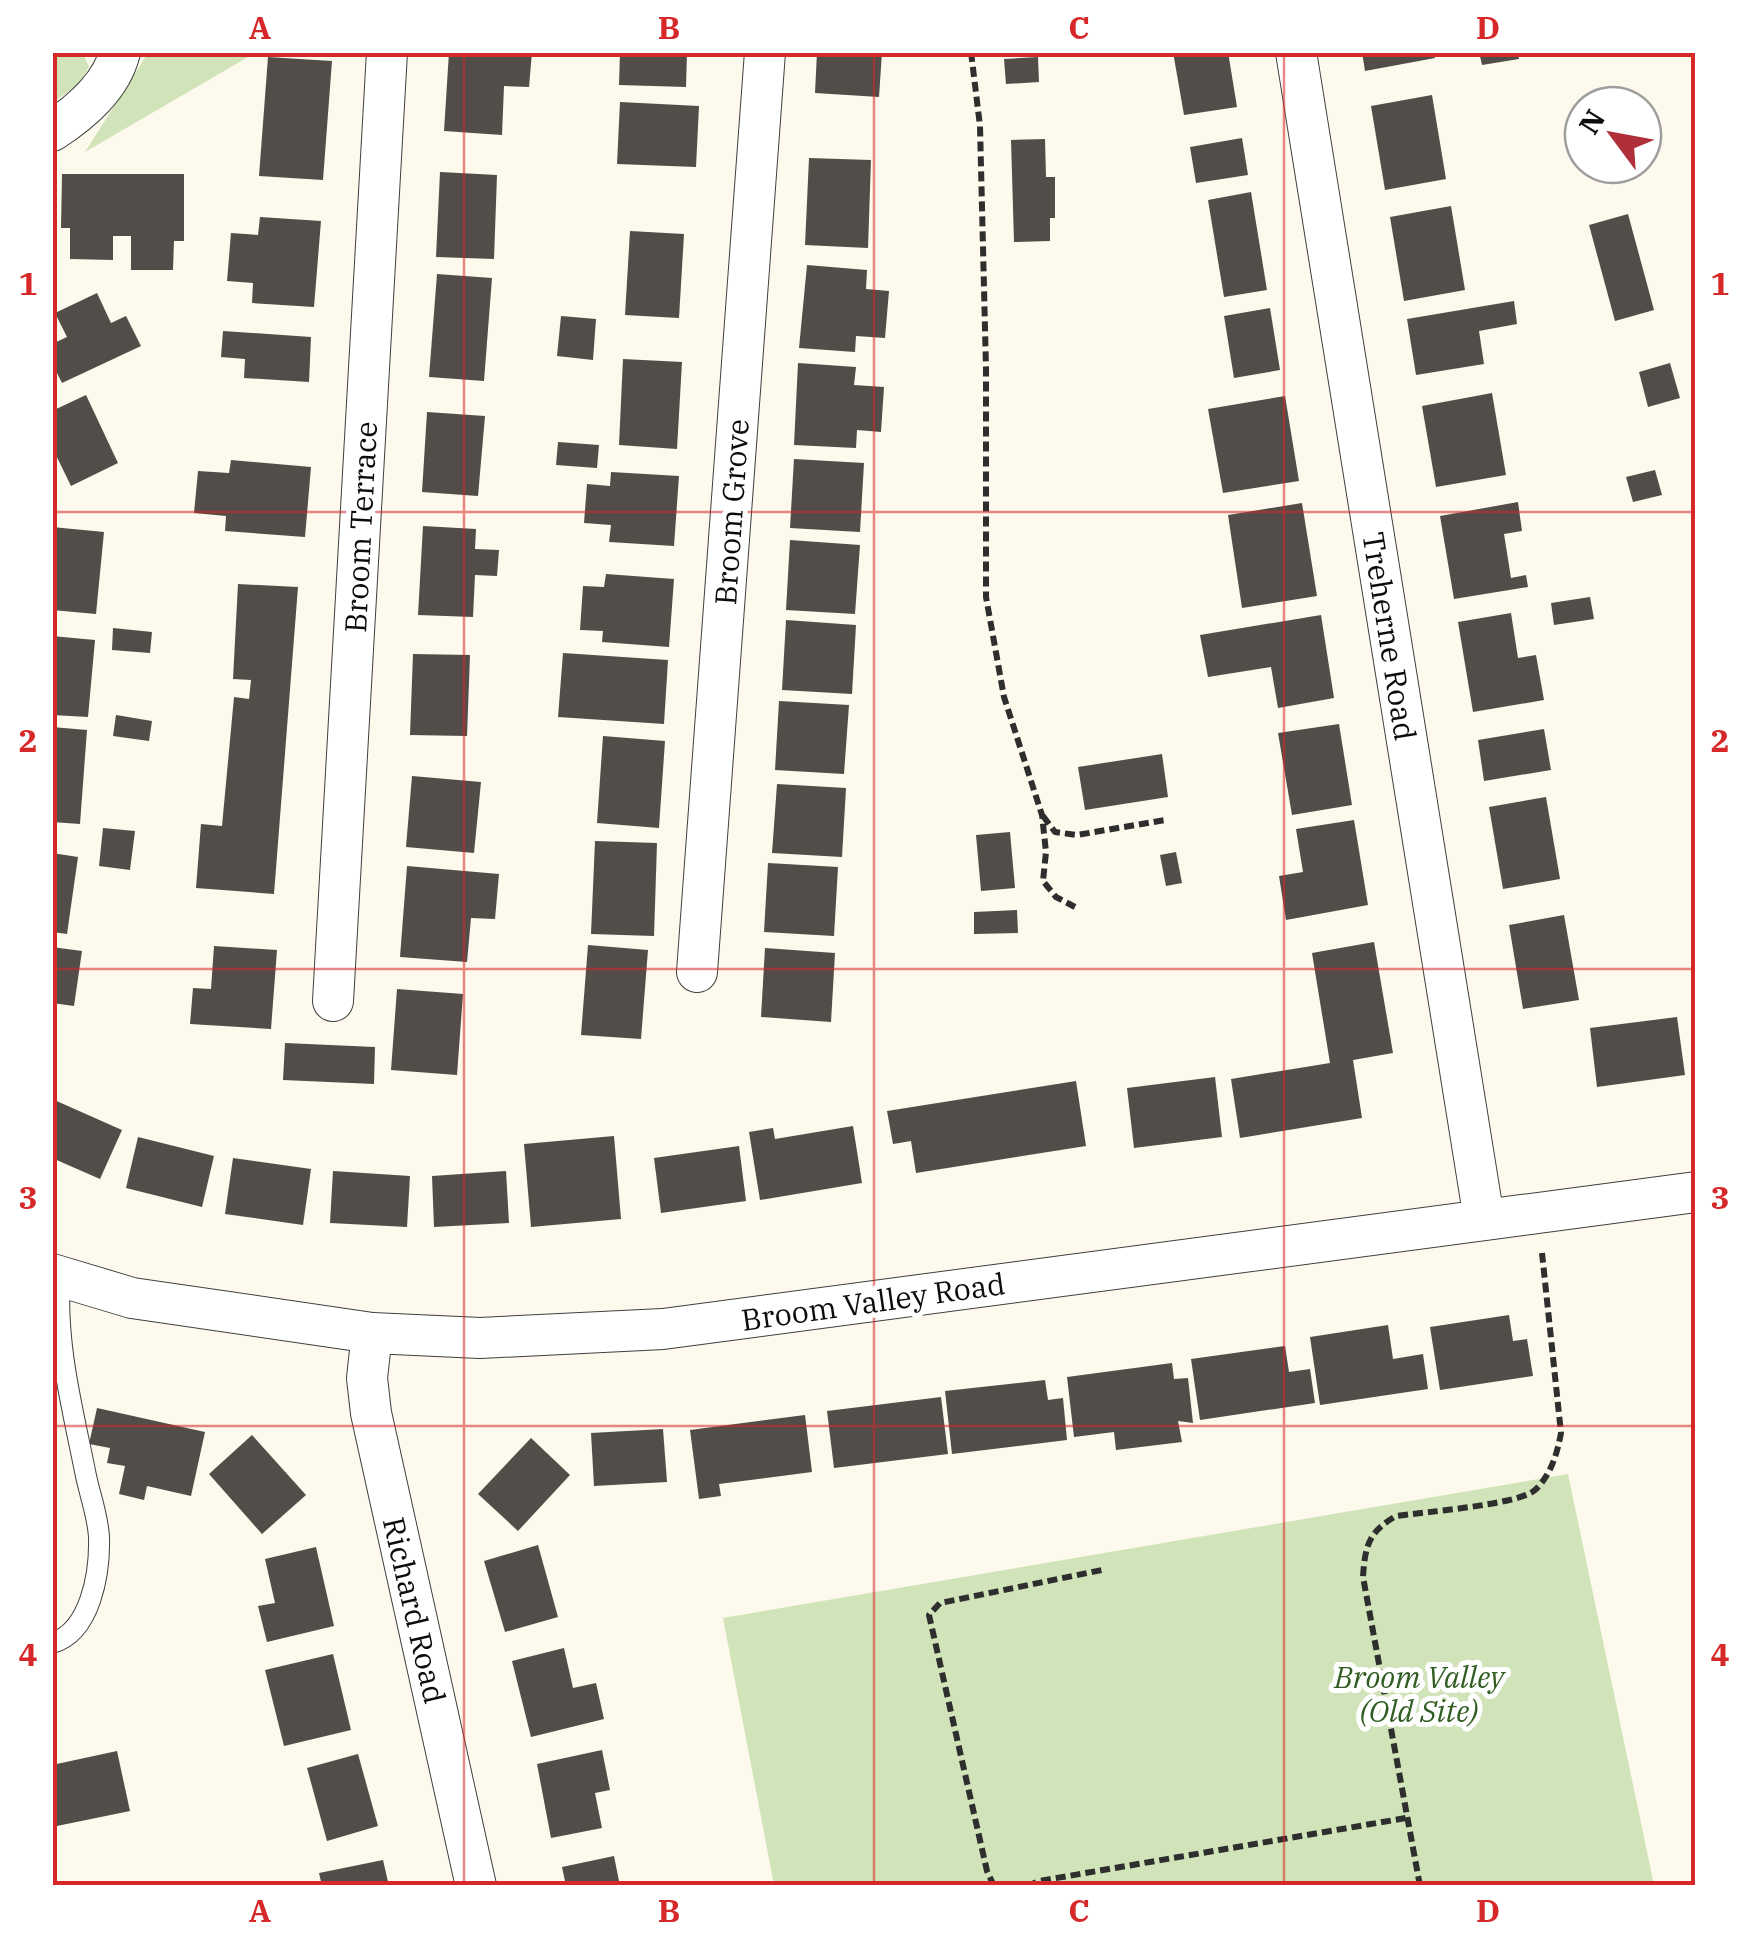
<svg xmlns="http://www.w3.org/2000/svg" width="1748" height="1938" viewBox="0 0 1748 1938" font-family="'IBM Plex Serif',serif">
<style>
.green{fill:#d1e4b9}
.building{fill:#534d49}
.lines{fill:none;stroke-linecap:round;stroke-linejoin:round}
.lane-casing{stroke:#3f3f3f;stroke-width:22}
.street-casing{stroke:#3f3f3f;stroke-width:42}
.path{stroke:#2e2e2e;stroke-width:6;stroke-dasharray:10 5;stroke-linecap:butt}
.lane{stroke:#fff;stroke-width:20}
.street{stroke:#fff;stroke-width:40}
.grid{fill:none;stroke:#d62828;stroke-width:2.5;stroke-opacity:0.55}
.labels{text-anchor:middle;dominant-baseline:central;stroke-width:10;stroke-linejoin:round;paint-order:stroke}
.street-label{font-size:30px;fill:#0c0c0c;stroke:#fff}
.park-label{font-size:30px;font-style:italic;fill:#315d22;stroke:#fff}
.neatline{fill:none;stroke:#d62828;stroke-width:4}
.grid-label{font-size:32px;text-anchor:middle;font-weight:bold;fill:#d62828}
</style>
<rect width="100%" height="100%" fill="#fdf9ec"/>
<g class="green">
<polygon points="173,52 255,53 85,152 146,56"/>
<polygon points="53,53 83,53 89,67 77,86 53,102"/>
<polygon points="1568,1474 1654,1885 774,1885 723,1618"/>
</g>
<g class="building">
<polygon points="449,52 532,52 529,87 504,86 502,135 444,131"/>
<polygon points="620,52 687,52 686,87 619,85"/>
<polygon points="817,52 882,52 879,97 815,93"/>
<polygon points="1173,52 1228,52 1237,107 1184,115"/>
<polygon points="1362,52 1434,52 1435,58 1365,71"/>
<polygon points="1479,52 1518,52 1519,59 1482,65"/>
<polygon points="268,57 332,61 323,180 259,176"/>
<polygon points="1038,57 1039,82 1006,84 1004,59"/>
<polygon points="1432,95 1446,179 1385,190 1371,106"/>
<polygon points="620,102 699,106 696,167 617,164"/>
<polygon points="1242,138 1248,175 1196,183 1190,147"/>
<polygon points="1045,139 1046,177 1055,177 1055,218 1050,218 1050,241 1014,242 1011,140"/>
<polygon points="809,158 871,160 868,248 805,245"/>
<polygon points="440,172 497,175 494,259 436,257"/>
<polygon points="62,174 184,174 184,241 174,241 173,270 131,270 131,236 113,236 113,260 70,259 70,228 61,228"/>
<polygon points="1251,192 1267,290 1224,297 1208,200"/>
<polygon points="1451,206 1465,290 1404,301 1390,217"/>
<polygon points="1628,214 1654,310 1615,321 1589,225"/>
<polygon points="260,217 321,221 314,307 252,303 253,283 227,281 231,233 258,235"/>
<polygon points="630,231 684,234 679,318 625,315"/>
<polygon points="807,265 867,270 866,289 889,291 885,338 856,336 855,352 799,348"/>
<polygon points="437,274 492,278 484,381 429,377"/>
<polygon points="97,293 111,323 126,316 141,346 62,383 52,363 52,344 67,337 55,313"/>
<polygon points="1514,301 1517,324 1479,331 1484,364 1416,375 1407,319"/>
<polygon points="1270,308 1280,370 1234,378 1224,316"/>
<polygon points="561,316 596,319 593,360 557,356"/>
<polygon points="223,331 311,337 309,382 244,378 245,359 221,357"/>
<polygon points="623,359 682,362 677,449 619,445"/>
<polygon points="798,363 856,367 854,385 884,387 881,432 857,430 856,448 794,445"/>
<polygon points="1670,363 1680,398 1648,407 1639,372"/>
<polygon points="1492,393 1506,475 1436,487 1422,406"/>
<polygon points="86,395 118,463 71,486 52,447 52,411"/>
<polygon points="1285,396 1299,481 1223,493 1208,409"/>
<polygon points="427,412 485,416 478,496 422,492"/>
<polygon points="558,442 599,445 597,468 556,465"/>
<polygon points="794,459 864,463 860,532 790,528"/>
<polygon points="231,460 311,467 305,537 225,531 226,516 194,513 198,471 229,473"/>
<polygon points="1655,470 1662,495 1633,502 1626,477"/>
<polygon points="611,472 679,476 674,546 609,542 611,525 584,523 587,484 610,486"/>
<polygon points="1518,502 1522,531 1504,534 1511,578 1526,575 1528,587 1454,599 1440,516"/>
<polygon points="1302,503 1317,596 1242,608 1228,515"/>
<polygon points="423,526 476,529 475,549 499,550 497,576 475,575 473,617 418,615"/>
<polygon points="52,527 104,532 96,614 52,610"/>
<polygon points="790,540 860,545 855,614 786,610"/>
<polygon points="606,574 674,579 669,647 602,642 603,631 580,630 583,586 604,587"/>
<polygon points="238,584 298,587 274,894 196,888 201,824 222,826 234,697 249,699 251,680 233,679"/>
<polygon points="1590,597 1594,619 1554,625 1551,603"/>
<polygon points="1511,613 1518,658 1536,655 1544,700 1473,712 1458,622"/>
<polygon points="1321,615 1334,698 1278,708 1271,667 1208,677 1200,635"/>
<polygon points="786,620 856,625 852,694 782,690"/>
<polygon points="113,628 152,632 150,653 112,650"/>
<polygon points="52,636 95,640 88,717 52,715"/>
<polygon points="563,653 668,660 664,724 558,717"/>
<polygon points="413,654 470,655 467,736 410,735"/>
<polygon points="779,701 849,705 844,774 775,770"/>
<polygon points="116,715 152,721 149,741 113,736"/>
<polygon points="1339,724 1352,805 1292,815 1278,733"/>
<polygon points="52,727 87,730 80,824 52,822"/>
<polygon points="1544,729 1551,770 1484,781 1478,740"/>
<polygon points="603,736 665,741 659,828 597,823"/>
<polygon points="1162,754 1168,797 1085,810 1078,767"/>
<polygon points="412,776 481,782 474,853 406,847"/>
<polygon points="777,784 846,788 842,857 772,853"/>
<polygon points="1546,797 1560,879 1503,889 1489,807"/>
<polygon points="1354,820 1368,905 1286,920 1279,876 1303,872 1296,829"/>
<polygon points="103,828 135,831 130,870 99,866"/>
<polygon points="1010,832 1015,888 981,891 976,835"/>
<polygon points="595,841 657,843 654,936 591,934"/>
<polygon points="1176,852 1182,883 1166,886 1160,855"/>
<polygon points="52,853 78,857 67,934 52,932"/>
<polygon points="768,863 838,867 834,936 764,932"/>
<polygon points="407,866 499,874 495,919 471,918 467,962 400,957"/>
<polygon points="1017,910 1018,933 974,934 974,912"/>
<polygon points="1564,915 1579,1000 1523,1009 1509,925"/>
<polygon points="1374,942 1393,1053 1353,1060 1362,1118 1240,1138 1231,1079 1330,1063 1312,953"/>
<polygon points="588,945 648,950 641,1039 581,1035"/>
<polygon points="214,946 277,950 271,1029 190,1024 193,988 211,989"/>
<polygon points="52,947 82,951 74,1006 52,1003"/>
<polygon points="765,948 835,953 831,1022 761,1017"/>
<polygon points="397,989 463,994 457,1075 391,1070"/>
<polygon points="1677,1017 1685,1075 1597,1087 1590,1028"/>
<polygon points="285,1043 375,1047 374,1084 283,1080"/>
<polygon points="1215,1077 1222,1137 1134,1148 1127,1088"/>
<polygon points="1076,1081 1086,1146 916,1173 911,1141 893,1144 887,1111"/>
<polygon points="52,1099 122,1130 100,1179 52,1158"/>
<polygon points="853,1126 862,1183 760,1200 749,1132 773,1128 775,1139"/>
<polygon points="614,1136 621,1219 531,1227 524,1144"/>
<polygon points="138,1137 214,1156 202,1207 126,1188"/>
<polygon points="739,1146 746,1201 661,1213 654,1158"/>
<polygon points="233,1158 311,1169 303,1225 225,1214"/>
<polygon points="333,1171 410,1176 407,1227 330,1223"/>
<polygon points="506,1171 509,1223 434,1227 432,1176"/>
<polygon points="1509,1315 1513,1341 1527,1339 1533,1376 1440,1390 1430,1327"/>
<polygon points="1388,1325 1393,1359 1423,1354 1428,1389 1320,1405 1310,1337"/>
<polygon points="1285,1346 1289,1372 1310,1369 1315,1403 1200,1420 1191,1359"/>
<polygon points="1172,1363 1174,1379 1188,1378 1193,1423 1178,1421 1182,1442 1116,1450 1114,1432 1074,1437 1067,1377"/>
<polygon points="1045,1380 1048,1400 1063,1398 1067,1440 952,1454 945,1391"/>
<polygon points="941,1397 948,1454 834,1468 827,1411"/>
<polygon points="97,1408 205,1432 191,1496 147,1486 144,1500 119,1494 125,1466 107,1463 110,1448 89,1444"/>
<polygon points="805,1415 812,1472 719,1484 721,1496 699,1499 690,1430"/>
<polygon points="663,1429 667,1482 594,1486 591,1433"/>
<polygon points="252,1435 306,1495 262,1534 209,1474"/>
<polygon points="531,1438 570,1475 518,1531 478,1494"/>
<polygon points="538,1545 558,1617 505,1632 484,1561"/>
<polygon points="316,1547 334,1626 267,1642 258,1606 275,1603 265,1559"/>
<polygon points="564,1648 573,1688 596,1683 604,1719 531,1737 512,1661"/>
<polygon points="333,1654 351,1730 284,1746 265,1670"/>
<polygon points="602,1750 610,1790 595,1793 602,1828 551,1838 537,1764"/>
<polygon points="117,1751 130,1811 52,1827 52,1765"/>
<polygon points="358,1754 378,1826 327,1841 307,1768"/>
<polygon points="614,1856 620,1886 566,1886 562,1867"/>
<polygon points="383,1860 389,1886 322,1886 319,1873"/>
</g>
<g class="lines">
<defs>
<path id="lane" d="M52,1643C91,1632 100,1572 99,1537C98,1517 90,1495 86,1476C73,1410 55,1344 60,1277"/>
<g id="street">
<polyline points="1296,52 1484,1219"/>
<path d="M52,131C81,112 111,87 120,52"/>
<polyline points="697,972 765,52"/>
<polyline points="333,1001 387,52"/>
<polyline points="52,1274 132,1298 372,1333 480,1338 663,1329 1696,1192"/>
<polyline points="372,1333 367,1378 371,1413 476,1886"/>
</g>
</defs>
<use href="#lane" class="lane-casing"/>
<use href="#street" class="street-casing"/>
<g class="path">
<polyline points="971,52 980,126 986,369 986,597 1004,697 1042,815 1046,852 1043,881 1056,897 1075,907"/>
<polyline points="1043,816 1055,832 1077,835 1165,820"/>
<polyline points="994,1886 987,1871 929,1615 940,1603 1102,1570"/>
<polyline points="1027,1886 1039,1881 1406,1818"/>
<path d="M1420,1886L1363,1577C1365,1547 1368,1532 1396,1516C1423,1512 1518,1505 1535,1490C1551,1475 1557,1454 1561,1433L1542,1253"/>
</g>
<use href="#lane" class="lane"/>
<use href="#street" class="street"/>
</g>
<path class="grid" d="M464,52V1886M874,52V1886M1284,52V1886M52,512H1696M52,969H1696M52,1426H1696"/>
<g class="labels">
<g class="street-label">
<text transform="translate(731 512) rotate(-86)">Broom Grove</text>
<text transform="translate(360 527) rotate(-87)">Broom Terrace</text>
<text transform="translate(1390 636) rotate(81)">Treherne Road</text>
<text transform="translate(873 1301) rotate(-8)">Broom Valley Road</text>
<text transform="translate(415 1610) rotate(77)">Richard Road</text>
</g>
<g class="park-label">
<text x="1419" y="1676">Broom Valley<tspan x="1419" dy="34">(Old Site)</tspan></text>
</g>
</g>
<rect width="1748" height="1938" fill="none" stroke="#ffffff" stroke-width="110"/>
<g transform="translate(1613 135) rotate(302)"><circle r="48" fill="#ffffff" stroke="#9e9e9e" stroke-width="2.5"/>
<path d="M0-8L18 38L0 25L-18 38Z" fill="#af303b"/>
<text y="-15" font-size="28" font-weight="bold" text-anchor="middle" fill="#0c0c0c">N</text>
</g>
<rect x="55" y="55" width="1638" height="1828" class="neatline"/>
<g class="grid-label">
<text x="260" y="39">A</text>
<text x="669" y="39">B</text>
<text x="1079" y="39">C</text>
<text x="1488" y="39">D</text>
<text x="28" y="295">1</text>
<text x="1720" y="295">1</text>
<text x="28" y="752">2</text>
<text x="1720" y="752">2</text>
<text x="28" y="1209">3</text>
<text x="1720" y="1209">3</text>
<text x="28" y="1666">4</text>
<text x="1720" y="1666">4</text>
<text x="260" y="1922">A</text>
<text x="669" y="1922">B</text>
<text x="1079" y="1922">C</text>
<text x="1488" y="1922">D</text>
</g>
</svg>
